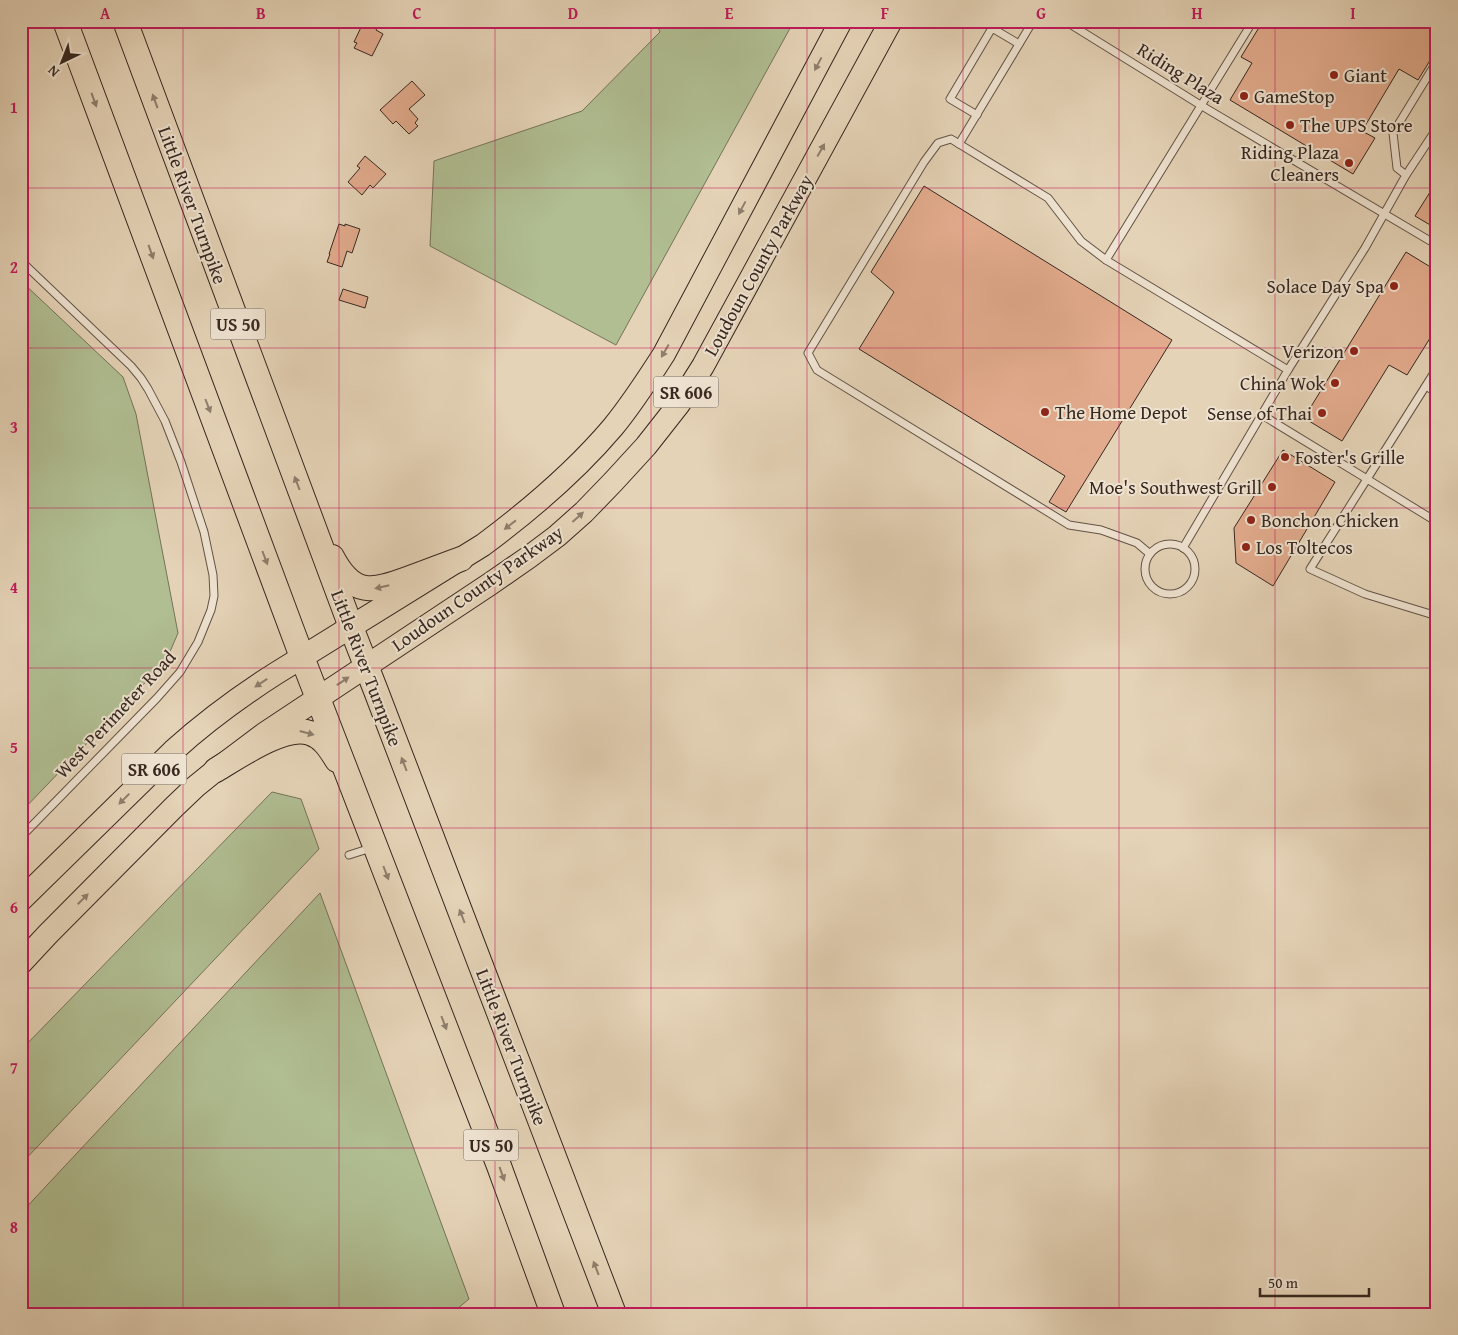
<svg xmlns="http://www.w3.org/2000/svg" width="1458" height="1335" viewBox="0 0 1458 1335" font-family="'Gentium Book Plus',serif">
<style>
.green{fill:#b0be92;stroke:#747359}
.building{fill:#e2ab8d;stroke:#372820}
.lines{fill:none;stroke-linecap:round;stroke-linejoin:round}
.service-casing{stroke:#625346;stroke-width:9}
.primary-casing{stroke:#372820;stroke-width:24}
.trunk-casing{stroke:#372820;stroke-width:26}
.service{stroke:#eee2d0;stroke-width:7}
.primary{stroke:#e5d3b7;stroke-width:22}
.trunk{stroke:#e5d3b7;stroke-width:24}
.oneway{fill:#8e7e6c}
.grid{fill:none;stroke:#c2185b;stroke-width:1;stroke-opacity:0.55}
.poi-dot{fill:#8f2418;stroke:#eee2d0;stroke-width:2}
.labels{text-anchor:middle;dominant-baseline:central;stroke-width:4;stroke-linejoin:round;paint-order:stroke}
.shield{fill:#eee2d0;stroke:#6e6055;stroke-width:1}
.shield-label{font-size:18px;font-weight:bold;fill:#372820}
.street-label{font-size:19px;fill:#372820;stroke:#eee2d0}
.poi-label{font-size:19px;fill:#372820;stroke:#eee2d0;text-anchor:start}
.neatline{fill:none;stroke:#c2185b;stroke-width:2}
.grid-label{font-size:16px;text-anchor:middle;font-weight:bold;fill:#c2185b}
</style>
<rect width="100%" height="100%" fill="#e5d3b7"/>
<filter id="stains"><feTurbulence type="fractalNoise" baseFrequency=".004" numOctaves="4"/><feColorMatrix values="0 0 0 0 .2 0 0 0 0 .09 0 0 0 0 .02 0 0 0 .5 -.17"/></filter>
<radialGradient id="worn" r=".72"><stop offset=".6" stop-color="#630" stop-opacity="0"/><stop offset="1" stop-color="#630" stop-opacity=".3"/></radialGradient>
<g class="green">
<polygon points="655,21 794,21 616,345 430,246 434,161 582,111 660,32"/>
<polygon points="21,281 123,377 136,414 178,633 166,661 21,812"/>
<polygon points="272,792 301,799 319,849 21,1164 21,1050"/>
<polygon points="320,893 469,1299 451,1314 21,1314 21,1213"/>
</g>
<g class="building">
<polygon points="364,21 377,28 376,30 383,34 372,56 354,48 357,43 354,42"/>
<polygon points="1263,21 1437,21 1437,49 1418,80 1399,69 1362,131 1375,138 1353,174 1230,100 1252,63 1241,57"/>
<polygon points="412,81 425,95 409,109 418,119 415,123 418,126 409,134 396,121 393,124 380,110"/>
<polygon points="365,156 386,174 373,188 370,185 362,195 348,182 360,168 357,166"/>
<polygon points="1437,181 1437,229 1415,216"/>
<polygon points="924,186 1172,340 1066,512 1049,502 1065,476 859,349 894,292 871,272"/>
<polygon points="339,224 345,226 345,224 360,229 352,253 347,251 342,267 327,262 330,254 329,254"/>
<polygon points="1406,252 1437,271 1437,327 1407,375 1389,365 1342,441 1304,418"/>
<polygon points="343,289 368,297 365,308 339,300"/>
<polygon points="1283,450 1335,482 1273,586 1236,563 1234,528"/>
</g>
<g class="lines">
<defs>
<g id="service">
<polyline points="1065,21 1202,106 1437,245"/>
<polyline points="977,115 950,99 992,28 1019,44"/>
<polyline points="959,144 1033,21"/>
<polyline points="1406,175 1397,168 1393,133 1437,61"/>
<polyline points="1106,260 1253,21"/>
<polyline points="21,261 131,366 141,378 148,389 165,421 181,462 204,532 213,575 214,596 211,610 198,642 180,672 157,698 21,837"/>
<polyline points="1426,386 1437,393"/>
<polyline points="1262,415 1367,479 1437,368"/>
<polyline points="1437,522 1367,479 1310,569 1365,594 1437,616"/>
<circle cx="1170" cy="569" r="25"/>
<polyline points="1183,548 1288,370 1365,248 1406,175 1437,128"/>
<polyline points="1150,554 1137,543 1101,530 1069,525 817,370 808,353 924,162 938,143 951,139 1048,198 1081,241 1106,260 1288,370"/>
<polyline points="349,855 371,848"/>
</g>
<g id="primary">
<path d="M21,900L173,751C205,722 239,697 275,674L483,545C530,510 575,472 613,427C632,404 648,379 664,354L841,21"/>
<polyline points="21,963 48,934 174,807 195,787 216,770 264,734 490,584 529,557 557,536 584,512 613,482 646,446 679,404 703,366 891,21"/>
</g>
<g id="trunk">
<polyline points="65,21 302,657 499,1166 553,1314"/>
<polyline points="125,21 351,627 376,691 614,1314"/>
<path d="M332,557C353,597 372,592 410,578C427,572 444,565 461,559"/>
<path d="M216,770C238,757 285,724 310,733C323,737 330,749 337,760"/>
</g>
</defs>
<use href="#service" class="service-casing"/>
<use href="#primary" class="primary-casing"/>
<use href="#trunk" class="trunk-casing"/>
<use href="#service" class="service"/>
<use href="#primary" class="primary"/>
<use href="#trunk" class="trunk"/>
</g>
<defs><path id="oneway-solid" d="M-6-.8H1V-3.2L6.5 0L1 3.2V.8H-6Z" transform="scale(1.25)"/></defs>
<g class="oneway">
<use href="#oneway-solid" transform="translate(818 64) rotate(118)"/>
<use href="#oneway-solid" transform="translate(94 100) rotate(70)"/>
<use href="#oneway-solid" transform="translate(155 101) rotate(-110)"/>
<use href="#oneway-solid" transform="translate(821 150) rotate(-61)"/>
<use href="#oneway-solid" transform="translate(742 208) rotate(118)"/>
<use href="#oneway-solid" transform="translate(151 252) rotate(70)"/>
<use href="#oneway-solid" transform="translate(665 351) rotate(120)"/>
<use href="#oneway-solid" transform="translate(208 406) rotate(69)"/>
<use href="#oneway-solid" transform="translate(297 483) rotate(-111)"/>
<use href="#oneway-solid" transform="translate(578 517) rotate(-42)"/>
<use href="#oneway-solid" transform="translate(510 525) rotate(142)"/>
<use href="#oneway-solid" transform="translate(265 558) rotate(69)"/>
<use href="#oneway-solid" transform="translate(382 587) rotate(167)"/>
<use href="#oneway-solid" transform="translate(343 681) rotate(-34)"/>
<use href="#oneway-solid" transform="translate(261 683) rotate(147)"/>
<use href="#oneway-solid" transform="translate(307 733) rotate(15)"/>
<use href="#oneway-solid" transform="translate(404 764) rotate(-111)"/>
<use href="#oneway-solid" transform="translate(124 799) rotate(135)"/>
<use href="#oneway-solid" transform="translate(386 873) rotate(69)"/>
<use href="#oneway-solid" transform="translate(83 899) rotate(-45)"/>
<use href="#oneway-solid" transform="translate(462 916) rotate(-111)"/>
<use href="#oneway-solid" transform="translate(444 1023) rotate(69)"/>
<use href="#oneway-solid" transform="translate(502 1174) rotate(70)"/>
<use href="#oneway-solid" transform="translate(596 1268) rotate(-111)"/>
</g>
<path class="grid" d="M183,21V1314M339,21V1314M495,21V1314M651,21V1314M807,21V1314M963,21V1314M1119,21V1314M1275,21V1314M21,188H1437M21,348H1437M21,508H1437M21,668H1437M21,828H1437M21,988H1437M21,1148H1437"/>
<g class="poi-dot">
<circle cx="1334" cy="75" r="5"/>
<circle cx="1244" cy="96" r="5"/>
<circle cx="1290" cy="125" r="5"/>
<circle cx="1349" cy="163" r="5"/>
<circle cx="1394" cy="286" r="5"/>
<circle cx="1354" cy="351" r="5"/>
<circle cx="1335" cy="383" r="5"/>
<circle cx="1045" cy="412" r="5"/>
<circle cx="1322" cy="413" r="5"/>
<circle cx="1285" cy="457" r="5"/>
<circle cx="1272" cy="487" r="5"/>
<circle cx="1251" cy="520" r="5"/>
<circle cx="1246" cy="547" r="5"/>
</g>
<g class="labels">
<g class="shield">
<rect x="210.5" y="308.5" width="55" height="31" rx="4"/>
<rect x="653.5" y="376.5" width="65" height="31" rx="4"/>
<rect x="121.5" y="753.5" width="65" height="31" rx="4"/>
<rect x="463.5" y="1129.5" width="55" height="31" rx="4"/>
</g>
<g class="shield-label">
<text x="238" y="324">US 50</text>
<text x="686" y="392">SR 606</text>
<text x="154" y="769">SR 606</text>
<text x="491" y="1145">US 50</text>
</g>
<g class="street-label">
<text transform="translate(1181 73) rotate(32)">Riding Plaza</text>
<text transform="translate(193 205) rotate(70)">Little River Turnpike</text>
<text transform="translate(758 265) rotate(-61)">Loudoun County Parkway</text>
<text transform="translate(477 588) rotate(-35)">Loudoun County Parkway</text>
<text transform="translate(367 668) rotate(69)">Little River Turnpike</text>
<text transform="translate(115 714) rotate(-47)">West Perimeter Road</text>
<text transform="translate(512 1047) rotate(69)">Little River Turnpike</text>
</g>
<g class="poi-label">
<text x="1344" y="75">Giant</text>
<text x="1254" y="96">GameStop</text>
<text x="1300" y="125">The UPS Store</text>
<text x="1339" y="152" text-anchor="end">Riding Plaza<tspan x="1339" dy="22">Cleaners</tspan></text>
<text x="1384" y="286" text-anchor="end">Solace Day Spa</text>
<text x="1344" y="351" text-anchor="end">Verizon</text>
<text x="1325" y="383" text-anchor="end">China Wok</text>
<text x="1055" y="412">The Home Depot</text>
<text x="1312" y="413" text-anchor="end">Sense of Thai</text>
<text x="1295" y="457">Foster's Grille</text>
<text x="1262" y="487" text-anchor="end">Moe's Southwest Grill</text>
<text x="1261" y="520">Bonchon Chicken</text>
<text x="1256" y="547">Los Toltecos</text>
</g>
</g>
<rect width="1458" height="1335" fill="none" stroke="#e5d3b7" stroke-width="55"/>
<g transform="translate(62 62) rotate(223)" stroke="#eee2d0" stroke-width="4" paint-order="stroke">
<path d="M0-4L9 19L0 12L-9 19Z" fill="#372820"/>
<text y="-8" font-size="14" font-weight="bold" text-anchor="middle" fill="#372820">N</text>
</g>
<path d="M1260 1288v8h109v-8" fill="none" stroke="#372820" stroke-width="2.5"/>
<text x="1268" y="1288" font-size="15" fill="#372820" stroke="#eee2d0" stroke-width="4" paint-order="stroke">50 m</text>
<rect x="28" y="28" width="1402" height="1280" class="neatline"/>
<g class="grid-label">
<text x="105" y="19">A</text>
<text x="261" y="19">B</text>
<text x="417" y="19">C</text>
<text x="573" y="19">D</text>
<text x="729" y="19">E</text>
<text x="885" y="19">F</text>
<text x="1041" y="19">G</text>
<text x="1197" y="19">H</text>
<text x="1353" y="19">I</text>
<text x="14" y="113">1</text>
<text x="14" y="273">2</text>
<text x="14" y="433">3</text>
<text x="14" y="593">4</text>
<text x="14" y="753">5</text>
<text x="14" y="913">6</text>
<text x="14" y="1073">7</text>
<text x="14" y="1233">8</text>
</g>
<rect width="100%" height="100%" filter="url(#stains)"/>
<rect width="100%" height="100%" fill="url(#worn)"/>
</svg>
